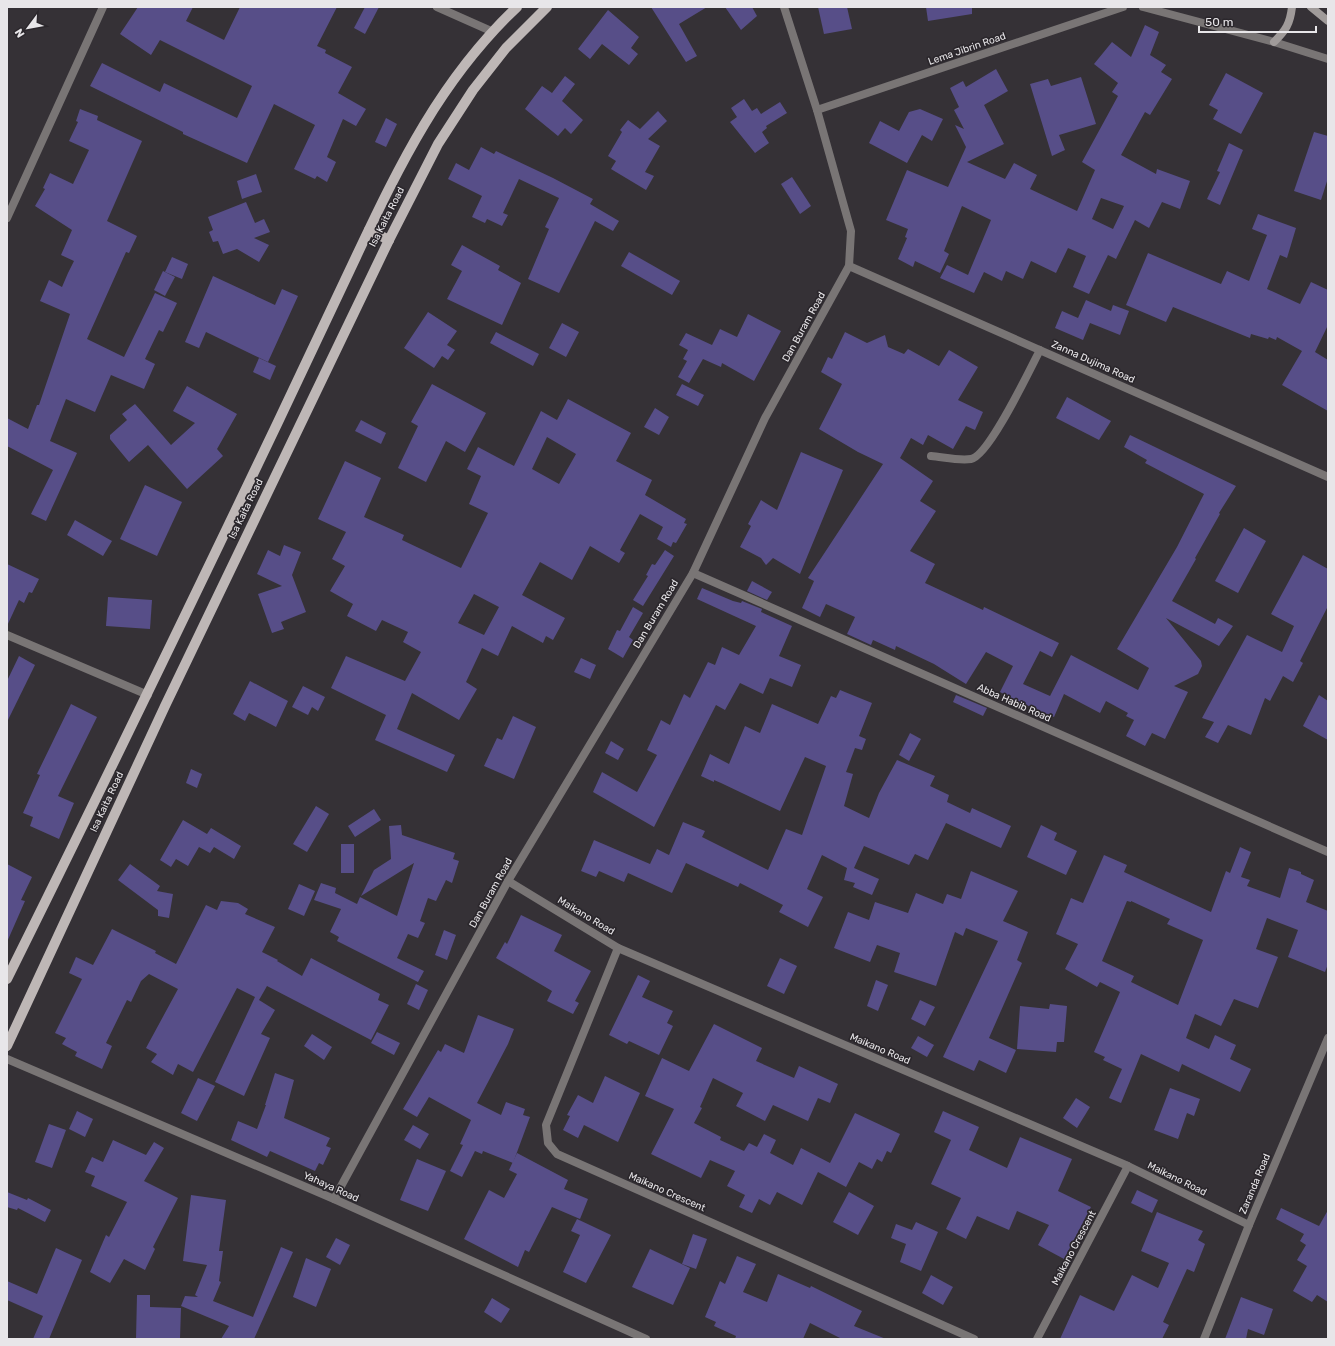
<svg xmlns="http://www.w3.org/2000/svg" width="1335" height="1346" viewBox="0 0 1335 1346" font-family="Rubik,sans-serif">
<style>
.building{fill:#574e88;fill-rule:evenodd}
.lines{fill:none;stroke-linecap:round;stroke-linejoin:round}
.lane{stroke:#797575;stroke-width:8}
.street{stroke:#797575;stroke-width:8}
.secondary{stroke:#a09b9a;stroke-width:8}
.primary{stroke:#beb7b6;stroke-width:10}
.labels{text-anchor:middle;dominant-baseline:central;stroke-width:3.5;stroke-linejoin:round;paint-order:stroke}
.street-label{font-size:10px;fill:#e8e6e9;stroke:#2b272c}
</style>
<rect width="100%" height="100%" fill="#353136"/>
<g class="building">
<polygon points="138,7 193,7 186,21 224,40 240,7 337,7 317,46 326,50 325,53 352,67 338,93 366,109 356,126 343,119 327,157 336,162 327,182 317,176 315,179 294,169 315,125 274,104 247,163 183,134 183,132 90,86 102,63 160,92 164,83 237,118 252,86 160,40 151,55 120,34"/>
<polygon points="365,7 379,7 365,34 354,28"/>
<polygon points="651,7 707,7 679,24 697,56 686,62"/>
<polygon points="725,7 752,7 757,16 741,30"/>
<polygon points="818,7 847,7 852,29 824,34"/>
<polygon points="926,7 972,7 972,14 928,21"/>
<polygon points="608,10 639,37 631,48 638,54 629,65 602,44 590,59 578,49"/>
<path d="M1145,25L1159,32L1150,55L1166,65L1161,72L1172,79L1150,115L1145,112L1121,155L1156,174L1157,169L1190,181L1180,209L1162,202L1149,228L1135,220L1116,259L1108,255L1089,294L1073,287L1086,256L1068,248L1056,273L1031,261L1023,279L1006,271L1002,281L984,272L974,293L940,278L947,265L968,275L991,220L962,206L944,251L949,254L940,273L915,261L913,267L898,259L907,238L905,237L908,229L886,220L907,170L948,187L966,147L955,125L964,129L954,110L959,107L950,88L963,81L966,87L996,69L1008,91L984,105L1004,144L967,162L1005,179L1014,163L1037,175L1030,189L1077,211L1095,170L1082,162L1118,96L1112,92L1118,83L1094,64L1112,42L1131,57ZM1101,198L1124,206L1113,229L1092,219Z"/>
<polygon points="1226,73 1263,93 1241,134 1213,119 1218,110 1209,105"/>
<polygon points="565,76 575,84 562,101 583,120 571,134 565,128 558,136 525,109 542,86 552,93"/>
<polygon points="1081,77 1096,124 1059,135 1065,150 1052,156 1030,84 1048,79 1051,86"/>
<polygon points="744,99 752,111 757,108 761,114 780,102 787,113 766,126 767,128 762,132 769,143 755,153 730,122 737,117 731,108"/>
<polygon points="80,109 98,116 97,120 142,141 107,221 137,236 129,253 126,252 87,339 124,357 155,293 177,303 163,332 159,330 145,359 155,364 144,389 111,375 95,412 66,399 50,441 77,453 46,521 31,514 53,470 7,446 7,418 28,429 37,405 39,405 70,314 40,301 49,280 62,287 68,273 74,261 61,255 72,230 35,206 45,189 43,188 50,173 73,184 89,150 69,141 78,122 76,121"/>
<polygon points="920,109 943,119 932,141 922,135 907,163 869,143 880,121 899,131 909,112"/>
<polygon points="658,111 667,121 648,139 660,146 645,172 654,176 646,190 611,169 616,161 608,156 622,132 620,130 628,120 640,129"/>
<polygon points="386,118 397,124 386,147 375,142"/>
<polygon points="1314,132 1328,136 1328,178 1321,200 1294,191"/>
<polygon points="1229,143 1243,150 1220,205 1207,199 1220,172 1217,171"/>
<polygon points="481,147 494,154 496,151 553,178 593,199 590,204 619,221 613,231 595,221 559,293 528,279 549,229 545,227 559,198 519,179 503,213 508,215 502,226 487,219 485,223 472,217 482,196 448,179 456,163 469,170"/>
<polygon points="256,174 262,192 242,199 237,181"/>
<polygon points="792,177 811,206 800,214 781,184"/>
<polygon points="246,202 255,223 264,219 270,232 254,238 269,245 259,262 237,249 223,254 218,241 213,242 209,232 213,230 208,217"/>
<polygon points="1258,214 1296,228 1287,258 1280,255 1267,289 1300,304 1311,282 1328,290 1328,325 1315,352 1328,360 1328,411 1282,385 1302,351 1277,337 1276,340 1269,337 1268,339 1251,334 1250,338 1173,307 1166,322 1126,305 1148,253 1221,284 1227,271 1249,281 1267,235 1252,229"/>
<polygon points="462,245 500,266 498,270 521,283 502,325 447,299 462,271 451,265"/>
<polygon points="629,252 680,281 672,295 621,266"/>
<polygon points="172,257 188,264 182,279 165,272"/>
<polygon points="163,271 175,277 165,296 154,290"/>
<polygon points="213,276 275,305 282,289 298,296 268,362 206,332 199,348 185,342"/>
<polygon points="1086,300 1111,311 1113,305 1129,311 1120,335 1090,323 1083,340 1055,328 1062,311 1078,318"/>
<polygon points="428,312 457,331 447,345 455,350 448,360 442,356 434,368 404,348"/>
<polygon points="748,314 781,331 754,381 722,363 721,367 703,359 689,383 678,377 687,361 683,359 688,350 679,345 686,333 712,345 720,329 737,337"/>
<polygon points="562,323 579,332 566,357 549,348"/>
<polygon points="496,332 539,354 533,366 490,343"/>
<polygon points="845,332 867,343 885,335 888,347 904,354 908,349 939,366 949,350 978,367 958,400 983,412 975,430 966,426 953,449 928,435 923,445 911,438 900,458 933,481 920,501 936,511 910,551 935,564 925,583 983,610 984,607 1059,643 1052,657 1040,651 1023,684 1050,696 1071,655 1138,690 1149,668 1117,649 1177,547 1204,494 1145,463 1147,460 1124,447 1130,435 1236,486 1219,513 1220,514 1195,558 1196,559 1172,601 1215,624 1218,618 1233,626 1219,646 1166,618 1201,661 1202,666 1198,674 1174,686 1188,692 1165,739 1152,733 1145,746 1126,736 1134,720 1126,716 1128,713 1106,701 1100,713 1064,694 1054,717 1015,700 1000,692 1013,666 986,652 966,684 934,664 896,646 895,650 873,640 871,645 847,634 855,617 826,604 820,617 802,608 814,581 808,578 883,464 858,452 819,429 842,384 821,372 828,357 832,359"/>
<polygon points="259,358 276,366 270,380 253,372"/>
<polygon points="432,384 486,413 465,452 446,441 426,482 398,468 418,426 411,422"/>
<polygon points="682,384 704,395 698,406 676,395"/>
<polygon points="187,386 237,414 217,449 223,456 187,489 148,445 129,462 110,439 110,435 127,420 122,414 135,404 171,445 195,423 173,411"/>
<polygon points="1067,397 1111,421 1099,440 1056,418"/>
<path d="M568,399L631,433L616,461L652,480L645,495L686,519L684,523L687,524L676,543L673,542L671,547L657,539L663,527L640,514L620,550L625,553L619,563L590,546L572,580L540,562L522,595L565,618L553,640L546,636L543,643L512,626L498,656L482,648L466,682L477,689L459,720L412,693L397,729L455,755L447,772L375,740L386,715L331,688L346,656L405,681L421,652L403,642L408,632L382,620L376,631L347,616L353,604L330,591L345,566L332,559L346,532L318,519L345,461L381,478L364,517L404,535L402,540L461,568L488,513L469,504L481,476L467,469L478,447L514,466L541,411L557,420ZM547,437L576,454L559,484L532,469ZM474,594L499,607L484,635L458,623Z"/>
<polygon points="655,408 669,417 659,435 644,427"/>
<polygon points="361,420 386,433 381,444 355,431"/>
<polygon points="801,452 843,470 800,574 773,558 766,565 761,558 740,547 751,526 748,524 761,500 777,510"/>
<polygon points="145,485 182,502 157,556 120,539"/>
<polygon points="75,520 112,541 103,556 67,535"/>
<polygon points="1244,528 1266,541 1238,593 1215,581"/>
<polygon points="284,545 301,552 292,575 306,612 281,622 284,629 272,633 258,594 282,586 257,574 268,550 280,556"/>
<polygon points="665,550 674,556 643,606 633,600 648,576 646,575 652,564 655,565"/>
<polygon points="1303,555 1328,569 1328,606 1300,661 1303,663 1293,682 1283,676 1270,701 1265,698 1251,735 1228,725 1218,743 1205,737 1214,722 1202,718 1247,635 1282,652 1294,626 1271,614"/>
<polygon points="7,564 39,579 32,593 29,592 24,603 19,600 7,626"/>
<polygon points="752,581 772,592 767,600 747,591"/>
<polygon points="702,588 733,601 741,603 742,601 762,609 761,612 792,626 779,656 801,665 792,687 770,678 763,694 740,683 725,710 716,705 654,827 593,792 602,772 637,792 657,755 647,750 661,720 670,725 684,694 690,698 708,662 715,665 722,647 739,655 756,626 697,599"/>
<polygon points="108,597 152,600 150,629 106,626"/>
<polygon points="633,607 643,613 629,637 633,640 623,658 608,649 617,630 620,631"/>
<polygon points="19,656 35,665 7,722 7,681"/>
<polygon points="581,658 596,665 590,679 574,672"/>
<polygon points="250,681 288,701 276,727 249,713 245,721 233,714"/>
<polygon points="303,686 325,697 318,711 312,707 308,715 292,707"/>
<polygon points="840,690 872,703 859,736 866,739 862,750 855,748 846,772 853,774 844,806 869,818 879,793 897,760 935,776 930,786 949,795 947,802 970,813 972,808 1011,826 1001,848 946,823 928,860 915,854 909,865 864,846 854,868 879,879 872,895 853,887 855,883 844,880 847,868 822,855 807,889 823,897 808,927 779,912 783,905 740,883 738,887 686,863 672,893 628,873 624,882 599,871 596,877 581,871 594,840 650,864 657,849 669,855 683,822 705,831 702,837 768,870 786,829 802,835 826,766 805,757 780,811 721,783 714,780 714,782 701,776 710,754 729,764 745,726 760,733 772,704 818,724 831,696 836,698"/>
<polygon points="956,695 987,708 983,716 953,702"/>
<polygon points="1319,695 1328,701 1328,740 1303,726"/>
<polygon points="71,704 97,717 58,796 74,803 59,839 30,826 33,817 23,813 40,775 37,774"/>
<polygon points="513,716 536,727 514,779 484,766 497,738 502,740"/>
<polygon points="910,733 921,739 909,761 899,755"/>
<polygon points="611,741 624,749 618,760 605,753"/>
<polygon points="191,769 202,774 197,788 186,783"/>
<polygon points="316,806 329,814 307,852 293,844"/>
<polygon points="374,809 381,820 355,837 348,826"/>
<polygon points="183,820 207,834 211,828 241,846 234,859 214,847 210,853 199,847 188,866 176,859 171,867 160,860"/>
<polygon points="401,825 402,835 455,853 453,859 459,861 452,883 446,880 436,901 428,898 420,921 425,923 418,938 408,934 397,958 424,971 418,982 337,941 339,937 330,932 341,909 314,900 321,883 336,888 335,893 357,904 360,897 397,916 414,863 361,896 374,870 391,859 389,826"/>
<polygon points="1041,825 1057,833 1054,840 1077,851 1066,875 1027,857"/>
<rect x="341" y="844" width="13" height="29"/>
<path d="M1240,847L1251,852L1241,877L1250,880L1247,886L1280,898L1289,868L1301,872V874L1314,880L1306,902L1328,911V964L1325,972L1288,957L1298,930L1267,918L1256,949L1278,957L1258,1008L1234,999L1221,1026L1195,1014L1186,1038L1209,1049L1215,1035L1236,1045L1230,1059L1251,1069L1240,1092L1182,1064L1179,1072L1141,1054L1121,1103L1109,1098L1122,1069L1103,1060L1105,1057L1094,1052L1120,992L1100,982L1097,987L1065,969L1078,944L1056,934L1071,898L1083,903L1104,855L1127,865L1124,872L1211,912L1226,871L1230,873ZM1127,901L1131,902V901L1170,919L1167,924L1203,940L1178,1005L1131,982L1134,976L1102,961Z"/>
<polygon points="7,864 32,877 21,900 25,901 7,942"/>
<polygon points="130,864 160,886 157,891 173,894 169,918 158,916 158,910 118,880"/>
<polygon points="971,871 1018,891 1003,921 1028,932 1017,960 1022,963 989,1038 1016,1050 1006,1073 979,1060 974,1071 943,1057 998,941 966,928 963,936 955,932 936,986 894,972 900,953 877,945 870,962 834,948 848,912 869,920 875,902 908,913 916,893 943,904 947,894 961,899"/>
<polygon points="299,884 315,891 304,916 288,909"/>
<polygon points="221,901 238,903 248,909 245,914 275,927 262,952 278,960 277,961 302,976 311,958 380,994 378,1000 389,1005 371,1040 267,986 259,1000 275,1010 261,1034 270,1038 244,1096 215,1082 255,997 237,988 193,1072 178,1064 173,1075 151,1062 157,1054 146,1048 178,989 149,974 141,981 131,1002 127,1000 106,1043 112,1046 102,1069 75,1056 77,1052 62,1044 66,1038 55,1033 82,979 69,973 76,957 93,965 112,929 156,951 155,953 176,964 206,905 217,910"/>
<polygon points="521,915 562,935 554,951 591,971 575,1001 579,1003 573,1014 547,1001 552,991 496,958 505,942 507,944"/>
<polygon points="444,930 456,935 447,960 435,955"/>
<polygon points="780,958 797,966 784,994 767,986"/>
<polygon points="638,975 650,981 642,997 673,1011 667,1023 673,1026 659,1055 629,1041 627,1044 609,1035"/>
<polygon points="876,980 888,985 878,1011 867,1006"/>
<polygon points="416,984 428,990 419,1010 407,1004"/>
<polygon points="920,1000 935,1007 925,1026 911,1019"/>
<polygon points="1050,1004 1067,1006 1064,1042 1057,1042 1056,1052 1017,1049 1020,1006 1049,1009"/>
<polygon points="478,1015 514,1029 508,1044 477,1103 501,1115 506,1102 525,1109 523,1115 530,1117 513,1163 483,1151 482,1154 475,1151 462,1177 450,1171 463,1145 460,1144 471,1120 429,1097 417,1117 403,1109 438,1050 441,1052 445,1044 464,1053"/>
<polygon points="714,1024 762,1048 756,1061 794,1078 799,1066 838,1084 830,1103 818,1098 808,1121 773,1105 765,1121 736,1106 743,1093 713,1078 700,1107 702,1108 694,1123 721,1137 720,1140 744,1151 749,1143 757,1147 764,1134 776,1140 770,1153 793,1165 801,1148 830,1163 855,1113 900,1134 891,1153 887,1151 882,1162 877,1159 872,1169 859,1162 846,1187 818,1172 802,1205 777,1192 770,1205 759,1199 752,1213 739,1207 745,1195 727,1186 735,1171 710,1160 701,1178 651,1154 674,1109 645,1096 662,1058 689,1071"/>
<polygon points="377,1032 400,1043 394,1055 371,1043"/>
<polygon points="312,1034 332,1047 324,1060 304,1046"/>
<polygon points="918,1036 934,1045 927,1057 911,1048"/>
<polygon points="275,1073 294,1080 284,1118 330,1138 326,1146 331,1148 323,1165 319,1163 315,1171 270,1151 267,1157 231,1140 238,1121 257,1129 266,1105 265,1105"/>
<polygon points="605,1076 640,1093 618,1142 584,1125 578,1138 563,1130 570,1116 567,1115 578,1095 593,1103"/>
<polygon points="198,1078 215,1086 197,1121 181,1113"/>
<polygon points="1170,1088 1200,1099 1194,1116 1187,1113 1178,1139 1154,1130"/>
<polygon points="1076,1098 1090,1107 1077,1128 1063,1118"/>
<polygon points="77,1111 93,1119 85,1137 69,1129"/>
<polygon points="943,1111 979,1127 969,1150 1007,1168 1020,1137 1072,1159 1058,1191 1091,1207 1064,1259 1038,1245 1049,1225 1017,1211 1009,1230 977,1216 966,1239 946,1229 961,1198 931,1184 951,1140 934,1132"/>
<polygon points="49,1124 66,1130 52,1168 35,1162"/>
<polygon points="413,1125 429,1134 420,1149 404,1140"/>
<polygon points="113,1140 146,1155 154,1142 164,1148 144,1181 178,1198 153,1247 155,1249 145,1270 124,1259 110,1283 90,1272 106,1235 109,1237 127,1202 91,1186 95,1176 85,1172 92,1157 103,1162"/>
<polygon points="517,1153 568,1180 564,1189 588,1199 580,1219 552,1207 529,1252 525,1250 518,1267 464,1239 489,1190 504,1198 517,1174 509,1170"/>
<polygon points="417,1159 446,1171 428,1211 400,1200"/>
<polygon points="1137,1190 1158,1200 1152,1213 1131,1203"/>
<polygon points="7,1192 27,1200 28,1198 51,1210 45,1222 18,1208 17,1210 7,1207"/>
<polygon points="849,1192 874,1206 858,1235 833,1222"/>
<polygon points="191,1195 226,1200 219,1251 223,1251 219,1281 221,1282 213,1301 253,1317 281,1247 293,1252 254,1339 221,1339 229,1326 181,1306 185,1296 198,1297 195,1295 207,1265 183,1261"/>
<polygon points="1281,1208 1319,1226 1328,1210 1328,1302 1317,1295 1312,1302 1293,1291 1307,1266 1297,1260 1306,1245 1300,1241 1304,1234 1276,1219"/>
<polygon points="1157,1212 1203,1231 1198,1240 1205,1244 1194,1272 1187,1269 1163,1322 1169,1325 1162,1339 1060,1339 1080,1295 1114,1311 1132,1275 1158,1288 1169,1263 1141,1251"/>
<polygon points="577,1219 611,1235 586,1283 563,1272 580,1235 571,1231"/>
<polygon points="916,1222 938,1232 921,1271 900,1262 906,1244 891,1238 896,1224 912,1230"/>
<polygon points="693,1234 707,1239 696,1269 682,1264"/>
<polygon points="336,1238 350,1245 340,1265 326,1257"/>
<polygon points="56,1248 82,1260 49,1339 33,1339 43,1316 7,1300 7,1281 37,1294"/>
<polygon points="650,1249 690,1268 673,1305 632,1287"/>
<polygon points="737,1256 756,1264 743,1292 767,1302 778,1274 810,1288 811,1286 862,1311 854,1326 886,1339 842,1339 810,1323 803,1339 735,1339 736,1336 714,1326 716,1322 705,1317 720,1281 725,1284"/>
<polygon points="306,1258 331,1269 316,1307 293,1297"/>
<polygon points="931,1275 953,1287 943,1305 922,1293"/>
<polygon points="137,1295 150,1295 150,1307 181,1308 180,1339 136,1339"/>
<polygon points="1241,1297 1273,1309 1264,1335 1248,1329 1246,1339 1225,1339"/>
<polygon points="492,1298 510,1309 501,1323 484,1312"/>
</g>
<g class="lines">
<path class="lane" d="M931,456C943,457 959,461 971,459C989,456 1030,369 1040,350"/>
<g class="street">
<polyline points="437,7 491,31"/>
<polyline points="1143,7 1274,42 1328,59"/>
<polyline points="817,110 1123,7"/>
<polyline points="7,218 103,7"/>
<polyline points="849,266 1328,477"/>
<polyline points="693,573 1328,852"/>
<polyline points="7,635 148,695"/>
<polyline points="508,881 618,948 1128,1166 1249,1225"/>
<polyline points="618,948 546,1125 548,1143 557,1154 974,1339"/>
<polyline points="7,1059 334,1199 646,1339"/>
<polyline points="334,1199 508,881 693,573 765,418 849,266 851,231 817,110 784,7"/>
<polyline points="1037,1339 1128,1166"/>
<polyline points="1204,1339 1249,1225 1328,1038"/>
</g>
<g class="secondary">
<polyline points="1311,7 1328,21"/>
<path d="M1274,42C1286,30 1290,24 1292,7"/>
</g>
<g class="primary">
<polyline points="369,230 389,240"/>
<path d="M7,979C99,794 189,608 278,422C304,367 330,312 356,257C400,164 441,79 517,7"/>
<polyline points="7,1046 165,706 389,240 438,144 473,90 506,48 547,7"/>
</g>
</g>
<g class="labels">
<g class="street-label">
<text transform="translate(967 49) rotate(-19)">Lema Jibrin Road</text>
<text transform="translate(387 217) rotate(-63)">Isa Kaita Road</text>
<text transform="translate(804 327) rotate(-61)">Dan Buram Road</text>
<text transform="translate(1093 362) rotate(24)">Zanna Dujima Road</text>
<text transform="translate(246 509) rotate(-64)">Isa Kaita Road</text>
<text transform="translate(656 614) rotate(-59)">Dan Buram Road</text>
<text transform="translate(1014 703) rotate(24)">Abba Habib Road</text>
<text transform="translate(107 802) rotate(-65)">Isa Kaita Road</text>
<text transform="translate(491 893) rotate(-61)">Dan Buram Road</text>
<text transform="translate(586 916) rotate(31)">Maikano Road</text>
<text transform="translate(880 1049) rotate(23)">Maikano Road</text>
<text transform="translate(1177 1179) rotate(26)">Maikano Road</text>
<text transform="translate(1255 1184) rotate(-67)">Zaranda Road</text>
<text transform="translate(331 1187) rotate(24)">Yahaya Road</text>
<text transform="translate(667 1192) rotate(24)">Maikano Crescent</text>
<text transform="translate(1074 1248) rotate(-62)">Maikano Crescent</text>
</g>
</g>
<rect width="1335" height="1346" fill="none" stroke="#e8e6e9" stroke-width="16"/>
<g transform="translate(28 28) rotate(238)" stroke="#2b272c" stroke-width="3" paint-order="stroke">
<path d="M0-3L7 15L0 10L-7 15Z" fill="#e8e6e9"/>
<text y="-6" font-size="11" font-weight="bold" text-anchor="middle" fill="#e8e6e9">N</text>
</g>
<path d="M1199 26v6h117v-6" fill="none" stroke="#e8e6e9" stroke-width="2"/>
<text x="1205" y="26" font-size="12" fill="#e8e6e9" stroke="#2b272c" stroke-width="3" paint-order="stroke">50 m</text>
</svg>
